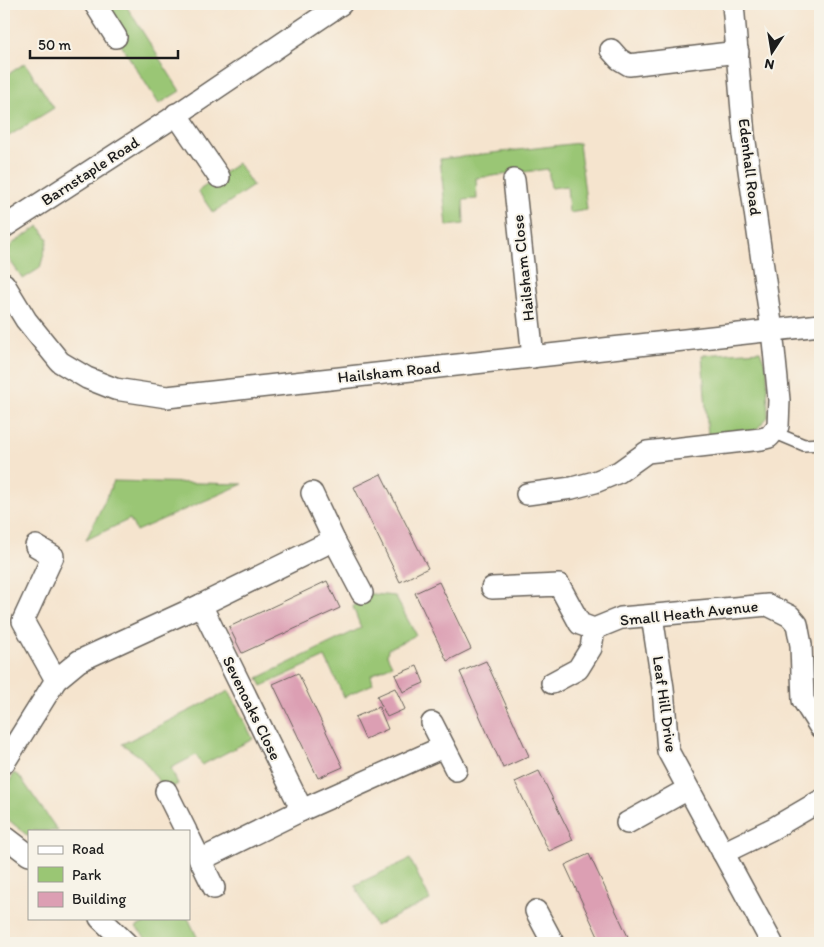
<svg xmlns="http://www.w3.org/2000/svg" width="824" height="947" viewBox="0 0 824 947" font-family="Itim,sans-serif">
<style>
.green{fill:#9ac674;stroke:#5b7148}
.building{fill:#dc9fb3}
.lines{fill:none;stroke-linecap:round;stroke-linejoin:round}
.service-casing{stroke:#68625a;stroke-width:14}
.minor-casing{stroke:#68625a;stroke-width:24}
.service{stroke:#fff;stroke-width:11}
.minor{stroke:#fff;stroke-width:21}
.labels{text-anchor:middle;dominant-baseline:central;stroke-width:4;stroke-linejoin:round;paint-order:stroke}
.street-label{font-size:16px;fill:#1c1c1c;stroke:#f7f3e8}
</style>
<rect width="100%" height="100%" fill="#f7f3e8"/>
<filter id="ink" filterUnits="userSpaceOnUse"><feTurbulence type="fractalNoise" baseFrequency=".02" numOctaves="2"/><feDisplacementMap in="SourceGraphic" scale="10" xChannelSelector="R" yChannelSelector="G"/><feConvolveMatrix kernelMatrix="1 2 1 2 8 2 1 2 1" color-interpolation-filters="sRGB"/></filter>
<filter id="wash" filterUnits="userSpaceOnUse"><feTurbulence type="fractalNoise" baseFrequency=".0096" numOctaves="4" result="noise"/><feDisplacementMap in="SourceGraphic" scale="20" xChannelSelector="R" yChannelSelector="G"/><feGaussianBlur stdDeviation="1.12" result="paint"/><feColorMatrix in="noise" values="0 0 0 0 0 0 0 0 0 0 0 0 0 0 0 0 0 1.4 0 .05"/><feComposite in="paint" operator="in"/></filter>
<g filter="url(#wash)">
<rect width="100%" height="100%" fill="#f5e4ce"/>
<g class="green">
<polygon points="103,4 125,4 180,91 159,104 116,37"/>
<polygon points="25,63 54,108 4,139 4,77"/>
<polygon points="579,143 587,210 569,213 567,186 551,188 548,169 476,178 477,199 463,200 464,224 447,226 440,159"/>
<polygon points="238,163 253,186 213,213 198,191"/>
<polygon points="39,226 48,239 40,268 23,279 6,255 12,244"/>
<polygon points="760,351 767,369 768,417 755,431 708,436 702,355"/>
<polygon points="114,481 243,484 136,531 130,519 86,540"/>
<polygon points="362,593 395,596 416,635 388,649 387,655 392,665 371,675 373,684 344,697 325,657 262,686 258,678 361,628 353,607"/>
<polygon points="229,691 253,739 202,765 196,755 171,768 178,784 166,791 142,758 122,744"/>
<polygon points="14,773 20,777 58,831 29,831 29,837 4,816 4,793"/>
<polygon points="410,859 430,900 375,926 355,885"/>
<polygon points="154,918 188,918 200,943 150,943 136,927"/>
</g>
<g id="blocks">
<g class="building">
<polygon points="381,474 428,568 400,582 354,487"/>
<polygon points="327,581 340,608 242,653 229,627"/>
<polygon points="439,582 471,649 447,661 415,593"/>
<polygon points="486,661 529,756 503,768 460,672"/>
<polygon points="417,666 424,683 403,692 395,675"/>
<polygon points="298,673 343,767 318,778 273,684"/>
<polygon points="395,688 405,709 387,717 377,696"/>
<polygon points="379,707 388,729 365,739 355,717"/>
<polygon points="539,771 573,840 549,851 515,782"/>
<polygon points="589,854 631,943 601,943 565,865"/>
</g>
</g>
</g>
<g filter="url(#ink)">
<use href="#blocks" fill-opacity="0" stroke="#68625a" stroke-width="1"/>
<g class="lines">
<defs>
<polyline id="service" points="773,432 804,445 820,444"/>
<g id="minor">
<polyline points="95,4 116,37"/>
<polyline points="611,50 619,59 629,65 738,52"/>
<polyline points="176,114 219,177"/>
<polyline points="514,180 533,357"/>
<polyline points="4,227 169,120 341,4"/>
<polyline points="4,284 26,320 60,362 87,378 115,389 167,397 820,325"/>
<polyline points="312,493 334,540 362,593"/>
<polyline points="527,494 572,488 595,482 619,472 647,452 761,439 769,437 778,426 779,400 772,330 744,135 733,4"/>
<polyline points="36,546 53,556 23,621 56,680"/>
<polyline points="492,588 559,585 580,624 594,629 621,618 768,605 790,616 797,624 801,645 803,700 820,727"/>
<polyline points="201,605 302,810"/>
<polyline points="652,616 663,688 668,751 772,943"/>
<polyline points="552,683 578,669 591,648 594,629"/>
<polyline points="432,723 456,770"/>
<polyline points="4,763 56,680 79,661 201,605 334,540"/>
<polyline points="166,791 186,831"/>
<polyline points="627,823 688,789"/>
<polyline points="4,836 29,855"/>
<polyline points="189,837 214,888"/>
<polyline points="723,853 772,829 820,801"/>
<polyline points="200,860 302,810 443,747"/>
<polyline points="536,911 553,943"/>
<polyline points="100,918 126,943"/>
</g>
</defs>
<use href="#service" class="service-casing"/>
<use href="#minor" class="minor-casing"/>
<use href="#service" class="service"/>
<use href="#minor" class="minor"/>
</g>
</g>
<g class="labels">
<g class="street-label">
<text transform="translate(750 167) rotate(83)">Edenhall Road</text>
<text transform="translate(90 171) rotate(-33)">Barnstaple Road</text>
<text transform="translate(523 268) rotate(-96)">Hailsham Close</text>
<text transform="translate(389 372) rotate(-6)">Hailsham Road</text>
<text transform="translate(689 613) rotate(-6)">Small Heath Avenue</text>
<text transform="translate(665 704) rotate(82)">Leaf Hill Drive</text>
<text transform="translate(252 708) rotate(64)">Sevenoaks Close</text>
</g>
</g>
<rect width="824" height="947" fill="none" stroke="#f7f3e8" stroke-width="20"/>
<rect x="28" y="830" width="162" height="90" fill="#f7f3e8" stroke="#9f9d96"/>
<rect x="38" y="846" width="25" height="8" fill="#ffffff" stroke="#9f9d96"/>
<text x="72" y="854" font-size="15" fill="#1c1c1c">Road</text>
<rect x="38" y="867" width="25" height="15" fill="#9ac674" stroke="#9f9d96"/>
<text x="72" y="880" font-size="15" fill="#1c1c1c">Park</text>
<rect x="38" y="892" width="25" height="15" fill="#dc9fb3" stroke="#9f9d96"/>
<text x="72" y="904" font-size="15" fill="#1c1c1c">Building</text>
<g transform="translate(772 52) rotate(192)" stroke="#f7f3e8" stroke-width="4" paint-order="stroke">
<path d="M0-4L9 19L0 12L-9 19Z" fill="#1c1c1c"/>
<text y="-8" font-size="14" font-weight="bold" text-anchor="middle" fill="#1c1c1c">N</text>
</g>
<path d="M30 50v8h148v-8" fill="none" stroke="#1c1c1c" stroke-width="2.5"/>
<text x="38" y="50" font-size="15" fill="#1c1c1c" stroke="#f7f3e8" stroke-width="4" paint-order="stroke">50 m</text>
</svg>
